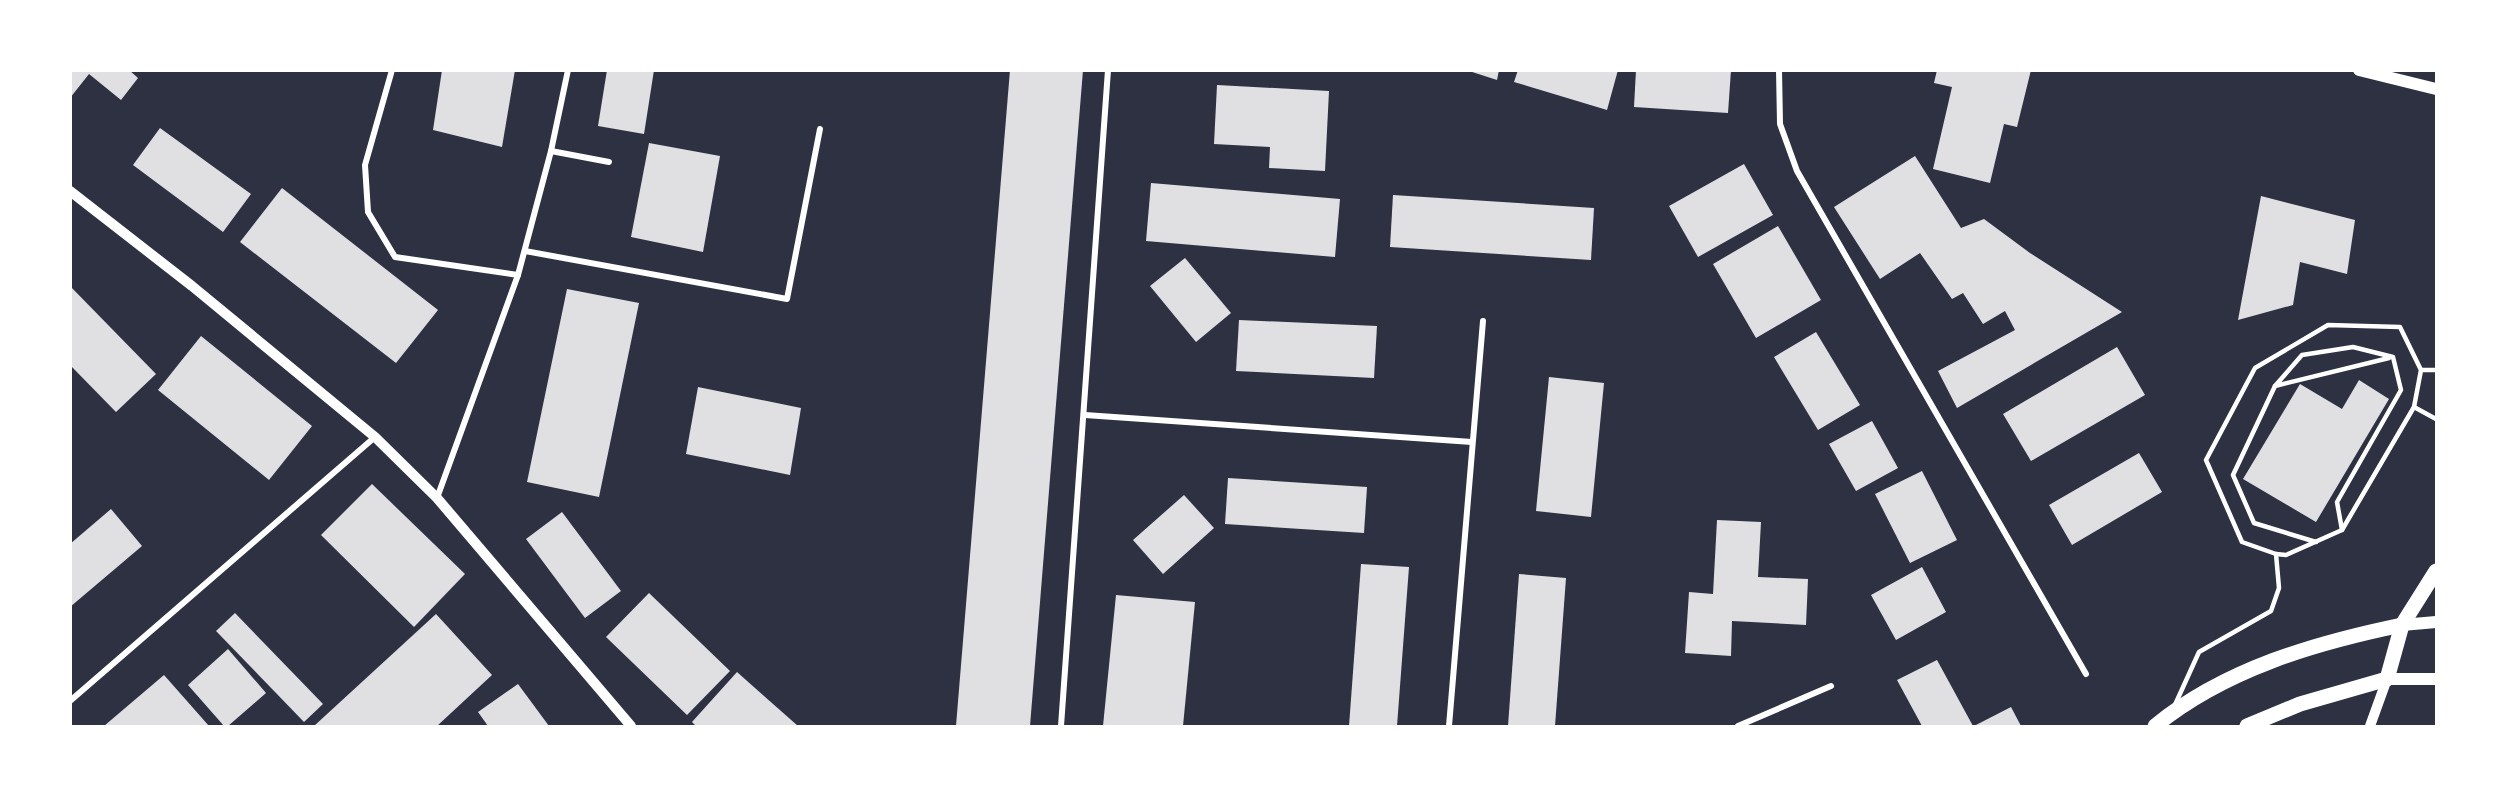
<svg xmlns="http://www.w3.org/2000/svg" width="2507" height="797" viewBox="0 0 2507 797" font-family="'Open Sans',sans-serif">
<style>
.building{fill:#e0e0e3}
.lines{fill:none;stroke-linecap:round;stroke-linejoin:round}
.service{stroke:#fff;stroke-width:4.5}
.minor{stroke:#fff;stroke-width:6}
.tertiary{stroke:#fff;stroke-width:10}
.secondary{stroke:#fff;stroke-width:12}
.primary{stroke:#fff;stroke-width:15}
</style>
<rect width="100%" height="100%" fill="#2d3142"/>
<g class="building">
<polygon points="70,70 129,70 138,78 121,100 89,74 70,98"/>
<polygon points="442,70 515,70 502,147 433,130"/>
<polygon points="607,70 654,70 644,134 598,126"/>
<polygon points="1010,70 1083,70 1030,726 956,726"/>
<polygon points="1466,70 1499,70 1497,80"/>
<polygon points="1518,70 1618,70 1607,110 1514,82"/>
<polygon points="1636,70 1731,70 1728,113 1634,107"/>
<polygon points="1937,70 2031,70 2017,127 2004,124 1990,183 1933,169 1952,87 1934,83"/>
<polygon points="1217,85 1329,91 1325,171 1269,168 1270,147 1214,144"/>
<polygon points="160,128 251,194 223,232 133,165"/>
<polygon points="649,143 720,156 703,252 631,237"/>
<polygon points="1915,156 1961,228 1984,219 2030,253 2122,312 1957,408 1938,371 2015,330 2005,311 1983,324 1963,293 1952,299 1920,253 1880,279 1834,207"/>
<polygon points="1744,164 1773,215 1698,257 1669,206"/>
<polygon points="1151,183 1340,199 1335,257 1146,241"/>
<polygon points="282,188 438,310 396,363 240,242"/>
<polygon points="1393,195 1594,208 1591,260 1390,247"/>
<polygon points="2261,196 2355,220 2347,274 2300,262 2293,305 2238,320"/>
<polygon points="1778,226 1821,300 1756,338 1713,264"/>
<polygon points="1185,258 1231,313 1196,342 1150,286"/>
<polygon points="70,286 156,374 116,412 70,365"/>
<polygon points="567,289 639,303 599,497 527,482"/>
<polygon points="1239,320 1377,326 1374,378 1236,371"/>
<polygon points="1816,332 1860,405 1818,430 1774,357"/>
<polygon points="201,336 312,426 269,480 158,390"/>
<polygon points="2117,347 2145,395 2031,461 2003,414"/>
<polygon points="1549,377 1604,383 1591,517 1536,511"/>
<polygon points="2359,380 2389,399 2316,522 2243,479 2300,384 2342,409"/>
<polygon points="698,387 801,408 790,475 686,454"/>
<polygon points="1872,421 1898,468 1856,491 1829,444"/>
<polygon points="2139,453 2162,492 2072,545 2049,505"/>
<polygon points="1922,471 1957,540 1910,563 1875,494"/>
<polygon points="1228,478 1367,487 1364,533 1225,524"/>
<polygon points="372,484 465,574 414,627 321,535"/>
<polygon points="1184,495 1214,528 1163,574 1133,540"/>
<polygon points="111,509 142,546 70,607 70,544"/>
<polygon points="562,512 621,591 585,618 526,539"/>
<polygon points="1717,520 1761,522 1758,577 1808,579 1806,625 1732,621 1731,656 1685,653 1689,592 1713,594"/>
<polygon points="1361,564 1409,567 1397,726 1349,726"/>
<polygon points="1922,567 1946,612 1896,640 1871,595"/>
<polygon points="1519,574 1566,578 1555,726 1508,726"/>
<polygon points="649,593 730,671 687,715 606,637"/>
<polygon points="1116,595 1195,602 1183,726 1103,726"/>
<polygon points="235,613 323,704 304,722 216,631"/>
<polygon points="436,614 492,675 437,726 314,726"/>
<polygon points="228,649 266,693 228,726 224,726 188,685"/>
<polygon points="1937,660 1973,726 1922,726 1897,680"/>
<polygon points="737,672 798,726 696,726 692,722"/>
<polygon points="164,675 209,726 104,726"/>
<polygon points="518,684 549,726 488,726 478,712"/>
<polygon points="2011,707 2021,726 1974,726"/>
</g>
<g class="lines">
<g class="service">
<polygon points="2328,325 2400,327 2421,370 2414,407 2342,530 2286,555 2276,554 2242,542 2206,460 2255,368"/>
<polyline points="2421,370 2436,370"/>
<polyline points="2275,386 2389,358"/>
<polyline points="2414,407 2436,419"/>
<polyline points="2316,542 2254,523 2233,475 2275,386 2302,355 2353,347 2393,357 2401,390 2337,502 2342,530"/>
<polyline points="2174,707 2199,652 2271,611 2279,588 2276,554"/>
</g>
<g class="minor">
<polyline points="392,70 365,165 368,212 395,257 518,275"/>
<polyline points="1779,70 1780,124 1797,171 2086,674"/>
<polyline points="551,151 609,162"/>
<polyline points="525,251 787,299 820,129"/>
<polyline points="1085,415 1472,442"/>
<polyline points="437,498 518,275 551,151 568,70"/>
<polyline points="70,701 375,437"/>
<polyline points="1061,726 1108,70"/>
<polyline points="1449,726 1483,321"/>
<polyline points="1738,726 1831,686"/>
</g>
<g class="tertiary">
<polyline points="70,191 192,286 375,437 437,498 631,726"/>
<polyline points="2370,726 2387,679"/>
</g>
<g class="secondary">
<polyline points="2359,70 2436,89"/>
<polyline points="2402,625 2436,622"/>
<polyline points="2387,679 2436,679"/>
</g>
<g class="primary">
<path d="M2155,726C2225,669 2315,643 2402,625"/>
<polyline points="2247,726 2300,704 2387,679 2402,625 2436,571"/>
</g>
</g>
<rect width="2507" height="797" fill="none" stroke="#ffffff" stroke-width="144"/>
</svg>
